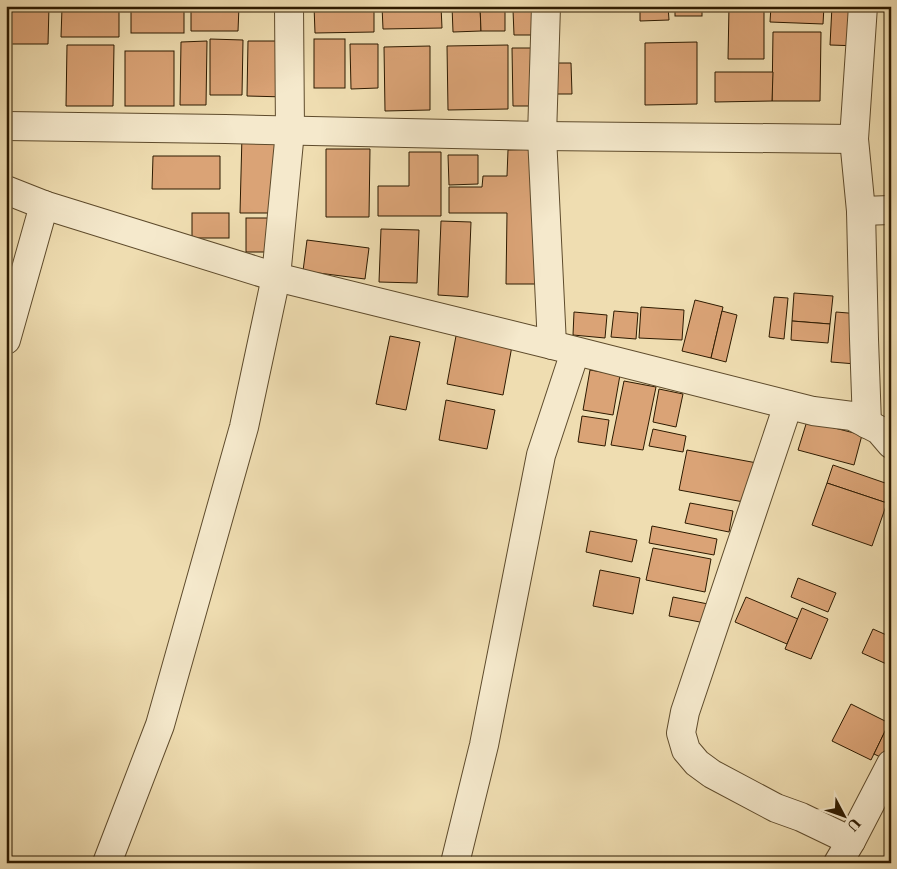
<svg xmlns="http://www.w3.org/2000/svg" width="897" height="869" viewBox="0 0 897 869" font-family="'Libre Caslon Text',serif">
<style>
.building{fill:#daa376;stroke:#2d1a00}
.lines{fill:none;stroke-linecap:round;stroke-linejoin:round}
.minor-casing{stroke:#5e4b2c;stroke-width:30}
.minor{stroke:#f5e9cc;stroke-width:28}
</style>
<rect width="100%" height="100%" fill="#efddb1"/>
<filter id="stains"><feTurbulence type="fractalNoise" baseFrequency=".004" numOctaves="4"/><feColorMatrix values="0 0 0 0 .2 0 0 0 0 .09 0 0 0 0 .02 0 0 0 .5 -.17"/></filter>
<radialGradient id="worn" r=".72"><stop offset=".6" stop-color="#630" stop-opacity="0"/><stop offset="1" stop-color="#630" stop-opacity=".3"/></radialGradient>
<g class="building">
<polygon points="6,6 49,6 48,44 6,44"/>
<polygon points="93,6 119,6 119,37 61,37 62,8 93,8"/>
<rect x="131" y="6" width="53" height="27"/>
<polygon points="191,6 239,6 238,31 191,31"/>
<polygon points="314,6 374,6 374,32 315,33"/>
<polygon points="382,6 441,6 442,28 383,29"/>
<polygon points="452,6 480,6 481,31 453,32"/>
<polygon points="480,6 505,6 505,31 481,31"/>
<polygon points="640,6 668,6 669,20 640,21"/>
<rect x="675" y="6" width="27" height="10"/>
<polygon points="729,6 764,6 764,59 728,59"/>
<polygon points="771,6 824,6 823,24 770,22"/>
<polygon points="832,6 861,6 860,46 830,45"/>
<polygon points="544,9 544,35 514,35 513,10"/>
<polygon points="773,32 821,32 820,101 772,101"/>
<polygon points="210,39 243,40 242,95 210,95"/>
<rect x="314" y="39" width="31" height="49"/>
<polygon points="207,41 206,105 180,105 181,42"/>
<polygon points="248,41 287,41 286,97 247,96"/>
<polygon points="697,42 697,104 645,105 645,43"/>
<polygon points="350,44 378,44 378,88 351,89"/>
<polygon points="67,45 114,45 113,106 66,106"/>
<polygon points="508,45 508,109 448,110 447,46"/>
<polygon points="430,46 430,110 385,111 384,47"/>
<polygon points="512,48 542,48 542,106 513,106"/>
<rect x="125" y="51" width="49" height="55"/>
<polygon points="551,63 571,63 572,94 551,94"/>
<polygon points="715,72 773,72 772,101 715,102"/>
<polygon points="242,135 275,135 274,213 240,213"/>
<polygon points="326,149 370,149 369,217 326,217"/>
<polygon points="539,149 537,284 506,284 507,213 449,213 449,187 482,187 483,176 507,176 508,150"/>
<polygon points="409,152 441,152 441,216 378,216 378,186 409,186"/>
<polygon points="448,155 478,155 478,184 449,185"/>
<polygon points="153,156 220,156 220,189 152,189"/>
<rect x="192" y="213" width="37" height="25"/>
<rect x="246" y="218" width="31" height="34"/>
<polygon points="441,221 471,222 468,297 438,295"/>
<polygon points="381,229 419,230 417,283 379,282"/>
<polygon points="307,240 369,248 365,279 303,271"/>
<polygon points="794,293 833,296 830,324 792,321"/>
<polygon points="774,297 788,298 784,339 769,337"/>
<polygon points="695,300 723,307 711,358 682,351"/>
<polygon points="641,307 684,310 682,340 639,338"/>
<polygon points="614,311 638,313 636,339 611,337"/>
<polygon points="722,311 737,315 726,362 711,358"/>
<polygon points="574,312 607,315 605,338 573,335"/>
<polygon points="836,312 860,314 856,364 831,362"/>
<polygon points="792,321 830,324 828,343 791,340"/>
<polygon points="390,336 420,342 406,410 376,404"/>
<polygon points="456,336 512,346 503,395 447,384"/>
<polygon points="590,370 620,375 613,415 583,410"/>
<polygon points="624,381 656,387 643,450 611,445"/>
<polygon points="659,389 683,394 676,427 653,422"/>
<polygon points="446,400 495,410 487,449 439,440"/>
<polygon points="582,416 609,420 605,446 578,442"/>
<polygon points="807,421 862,435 854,465 798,450"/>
<polygon points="653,429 686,436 683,452 649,446"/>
<polygon points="687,450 757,463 749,503 679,490"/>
<polygon points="833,465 891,485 891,493 887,503 827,483"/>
<polygon points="827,483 887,503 872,546 812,525"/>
<polygon points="690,503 733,511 729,532 685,523"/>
<polygon points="652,526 717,539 714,555 649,543"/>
<polygon points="590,531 637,540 632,562 586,552"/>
<polygon points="653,548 711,559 705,592 646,580"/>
<polygon points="600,570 640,578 633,614 593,606"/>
<polygon points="798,578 836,593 828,612 791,597"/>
<polygon points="673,597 708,604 705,623 669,616"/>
<polygon points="746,597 798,619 787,644 735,622"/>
<polygon points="802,608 828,619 811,659 785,649"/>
<polygon points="873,629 891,637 891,666 862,653"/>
<polygon points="851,704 889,723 871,760 832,741"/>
<polygon points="887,727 891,729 891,759 889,761 874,754"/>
</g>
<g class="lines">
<defs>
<g id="minor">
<polyline points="546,6 542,136 552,345"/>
<polyline points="863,6 854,139 861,211 864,339 867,424"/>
<polyline points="6,126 225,129 542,136 854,139"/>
<polyline points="6,190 44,205 276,277 552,345 813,411 852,416 879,430 891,444"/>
<polyline points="861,211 891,210"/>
<polyline points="6,340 44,205"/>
<polyline points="788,405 685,712 681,733 686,750 697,763 712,774 776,808 801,817 851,841"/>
<polyline points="107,863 160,725 244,427 276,277 290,131 289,6"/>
<polyline points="455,863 484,745 541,455 575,352"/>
<polyline points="838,863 851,841 891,764"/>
</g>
</defs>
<use href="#minor" class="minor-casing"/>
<use href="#minor" class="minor"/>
</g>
<rect width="897" height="869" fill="none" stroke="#efddb1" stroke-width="25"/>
<rect x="8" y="8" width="882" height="854" fill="none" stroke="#2d1a00" stroke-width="2.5"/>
<rect x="12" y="12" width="872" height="844" fill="none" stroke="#2d1a00"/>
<g transform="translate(844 816) rotate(131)" stroke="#f5e9cc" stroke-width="4" paint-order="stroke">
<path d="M0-4L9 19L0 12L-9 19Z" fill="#2d1a00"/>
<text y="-8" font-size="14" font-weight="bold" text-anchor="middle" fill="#2d1a00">U</text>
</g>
<rect width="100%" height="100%" filter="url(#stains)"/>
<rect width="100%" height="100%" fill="url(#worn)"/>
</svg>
